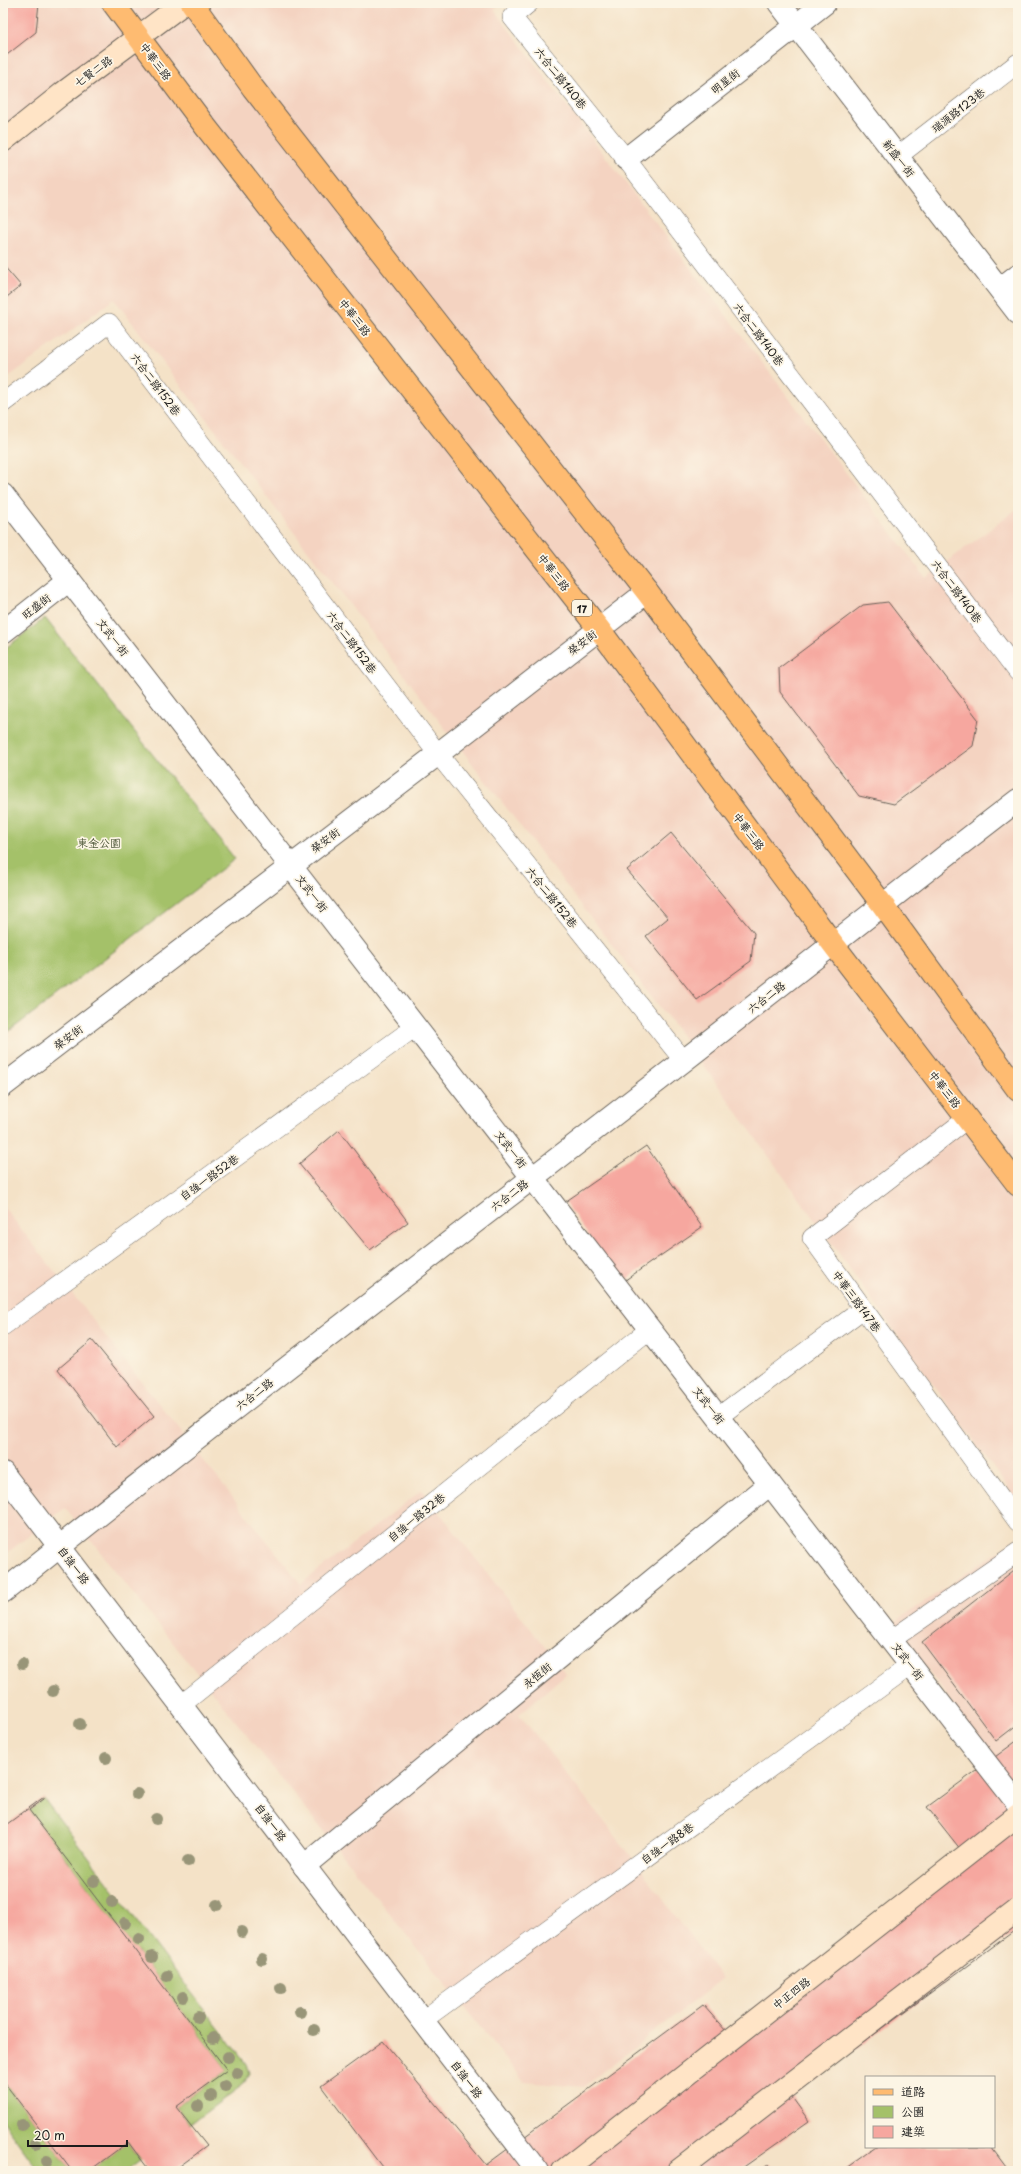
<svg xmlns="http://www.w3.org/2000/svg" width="1021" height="2174" viewBox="0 0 1021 2174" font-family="'Playpen Sans','LXGW WenKai TC',sans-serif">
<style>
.built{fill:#f4d3c1}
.green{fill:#a4c169;stroke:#606e42}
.building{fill:#f6a79f}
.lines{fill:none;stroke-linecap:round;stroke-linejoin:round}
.lane-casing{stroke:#686158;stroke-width:20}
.street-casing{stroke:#686158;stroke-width:24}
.secondary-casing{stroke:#686158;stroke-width:24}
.primary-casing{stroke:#686158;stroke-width:24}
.lane{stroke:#fff;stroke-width:19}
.street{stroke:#fff;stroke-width:22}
.secondary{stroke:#ffe4c6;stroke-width:22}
.primary{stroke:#febb71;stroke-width:22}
.tree{fill:#989578}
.labels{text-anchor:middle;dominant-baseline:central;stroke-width:3.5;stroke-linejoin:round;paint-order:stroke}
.shield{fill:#fcf5e5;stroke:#5f5d58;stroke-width:1}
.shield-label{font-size:10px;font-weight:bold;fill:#1c1c1c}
.street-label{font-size:11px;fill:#1c1c1c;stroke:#fcf5e5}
.park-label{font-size:11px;fill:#4c5637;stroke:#fcf5e5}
</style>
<rect width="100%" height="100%" fill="#fcf5e5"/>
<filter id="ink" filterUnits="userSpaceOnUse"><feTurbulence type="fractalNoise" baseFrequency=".025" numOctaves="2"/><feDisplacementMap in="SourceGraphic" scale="8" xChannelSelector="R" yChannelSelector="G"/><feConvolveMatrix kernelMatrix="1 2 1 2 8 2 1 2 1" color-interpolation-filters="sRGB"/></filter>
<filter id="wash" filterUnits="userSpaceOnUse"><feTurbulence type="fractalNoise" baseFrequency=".012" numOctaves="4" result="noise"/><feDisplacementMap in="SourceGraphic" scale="16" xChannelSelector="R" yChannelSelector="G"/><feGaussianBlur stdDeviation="0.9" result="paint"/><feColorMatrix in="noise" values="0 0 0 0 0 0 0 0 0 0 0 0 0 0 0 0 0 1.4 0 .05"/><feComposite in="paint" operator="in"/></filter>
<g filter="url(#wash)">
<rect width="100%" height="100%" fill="#f4e2c7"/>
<g class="built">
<polygon points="3,3 502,3 494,10 926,578 1018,508 1018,1502 680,1033 114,299 3,381"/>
<polygon points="3,1206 301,1584 422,1490 566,1674 519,1714 625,1848 722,1979 584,2087 524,2082 65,1508 3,1556"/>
<polygon points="1018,1538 1018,1751 996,1767 895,1622"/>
</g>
<g class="green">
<polygon points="45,618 235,859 3,1036 3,650"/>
<polygon points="44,1799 246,2064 249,2073 244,2084 190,2124 176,2107 227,2070 29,1810"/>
<polygon points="3,2081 72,2171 39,2171 3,2122"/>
<polygon points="128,2142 141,2160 127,2171 89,2171"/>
</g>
<g id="blocks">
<g class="building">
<polygon points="3,3 39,3 36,32 3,58"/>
<polygon points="3,265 21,286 3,300"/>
<polygon points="888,602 978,719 973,746 894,804 859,796 780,692 779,668 863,605"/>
<polygon points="671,833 754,933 751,961 697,1000 646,936 668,918 627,870"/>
<polygon points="339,1130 408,1222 370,1250 299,1164"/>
<polygon points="646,1146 702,1227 621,1283 565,1202"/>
<polygon points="92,1340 154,1416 117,1447 58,1369"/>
<polygon points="1018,1567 1018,1724 996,1741 922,1642"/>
<polygon points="1018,1740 1018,1928 791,2096 809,2121 738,2171 385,2171 321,2086 383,2041 486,2165 703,2005 726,2031 961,1850 927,1807"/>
<polygon points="44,1797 44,1799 29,1810 227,2070 176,2107 207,2146 173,2171 150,2171 128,2142 89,2171 72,2171 3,2081 3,1827"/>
<polygon points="875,2147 991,2147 1009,2171 842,2171"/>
<polygon points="769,2164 774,2171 760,2171"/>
</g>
</g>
</g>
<g filter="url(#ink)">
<use href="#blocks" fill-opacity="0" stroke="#686158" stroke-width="1"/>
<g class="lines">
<defs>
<g id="lane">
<polyline points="529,3 512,17 626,159 1018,672"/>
<polyline points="898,156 1018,63"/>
<polyline points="3,403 109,323 438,754 684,1061"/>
<polyline points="968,1118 812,1238 1018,1522"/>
<polyline points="3,1326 415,1027"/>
<polyline points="718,1417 863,1309"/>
<polyline points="891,1640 1018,1552"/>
<polyline points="181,1705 650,1329"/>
<polyline points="423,2020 911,1665"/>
</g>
<g id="street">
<polyline points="779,3 1018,313"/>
<polyline points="626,159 825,3"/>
<polyline points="1000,289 1018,275"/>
<polyline points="3,495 1018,1804"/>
<polyline points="3,632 69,580"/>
<polyline points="3,1086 438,754 647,592"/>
<polyline points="3,1473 538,2171"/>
<path d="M3,1592C228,1411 458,1236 686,1059C797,973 907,885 1018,800"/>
<polyline points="304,1866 770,1484"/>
</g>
<g id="secondary">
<polyline points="3,141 63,93 184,3"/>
<polyline points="563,2171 1018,1815"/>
<polyline points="678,2171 1018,1909"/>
</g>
<g id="primary">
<polyline points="113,3 205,126 599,629 833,944 1018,1185"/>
<polyline points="192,3 253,88 647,592 882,904 1018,1090"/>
</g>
</defs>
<use href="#lane" class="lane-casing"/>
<use href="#street" class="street-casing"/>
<use href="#secondary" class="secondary-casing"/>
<use href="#primary" class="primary-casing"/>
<use href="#lane" class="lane"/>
<use href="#street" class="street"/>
<use href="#secondary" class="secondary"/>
<use href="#primary" class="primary"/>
</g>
<g class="tree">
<circle cx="22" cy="1664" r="6"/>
<circle cx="53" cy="1691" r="6"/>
<circle cx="80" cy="1724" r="6"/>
<circle cx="106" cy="1758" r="6"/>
<circle cx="137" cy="1794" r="6"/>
<circle cx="156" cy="1819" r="6"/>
<circle cx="188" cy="1861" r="6"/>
<circle cx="94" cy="1881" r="6"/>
<circle cx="112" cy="1902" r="6"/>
<circle cx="217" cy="1905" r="6"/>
<circle cx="125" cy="1923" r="6"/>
<circle cx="242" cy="1932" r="6"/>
<circle cx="139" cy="1939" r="6"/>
<circle cx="152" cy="1957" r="6"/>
<circle cx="262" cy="1959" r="6"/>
<circle cx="167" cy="1976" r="6"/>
<circle cx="281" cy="1988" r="6"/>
<circle cx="183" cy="1997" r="6"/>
<circle cx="300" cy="2012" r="6"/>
<circle cx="198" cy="2017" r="6"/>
<circle cx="314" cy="2030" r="6"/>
<circle cx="213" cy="2038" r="6"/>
<circle cx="228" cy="2057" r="6"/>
<circle cx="237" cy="2073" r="6"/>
<circle cx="225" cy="2086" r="6"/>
<circle cx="211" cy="2096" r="6"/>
<circle cx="198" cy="2106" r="6"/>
<circle cx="22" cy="2125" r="6"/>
<circle cx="35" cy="2144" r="6"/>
<circle cx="47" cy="2161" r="6"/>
</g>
</g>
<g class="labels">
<rect class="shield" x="572" y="600" width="20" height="16" rx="3"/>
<g class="shield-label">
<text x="582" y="608">17</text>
</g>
<g class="street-label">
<text transform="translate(156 61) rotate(53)">中華三路</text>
<text transform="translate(93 71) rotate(-36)">七賢二路</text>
<text transform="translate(561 78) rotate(51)">六合二路140巷</text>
<text transform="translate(725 81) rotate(-38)">明星街</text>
<text transform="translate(958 110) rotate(-38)">瑞源路123巷</text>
<text transform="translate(899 158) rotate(52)">新盛一街</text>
<text transform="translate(355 317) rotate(52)">中華三路</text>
<text transform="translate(759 334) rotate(53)">六合二路140巷</text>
<text transform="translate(156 384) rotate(53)">六合二路152巷</text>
<text transform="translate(554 572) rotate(52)">中華三路</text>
<text transform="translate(957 591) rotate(53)">六合二路140巷</text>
<text transform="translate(36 606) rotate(-38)">旺盛街</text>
<text transform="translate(113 637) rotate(52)">文武一街</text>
<text transform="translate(352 642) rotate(53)">六合二路152巷</text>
<text transform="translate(582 642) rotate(-38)">榮安街</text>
<text transform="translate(749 831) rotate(53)">中華三路</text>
<text transform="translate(325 840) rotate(-37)">榮安街</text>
<text transform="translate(312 893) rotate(52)">文武一街</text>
<text transform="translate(552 897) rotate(51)">六合二路152巷</text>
<text transform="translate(766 997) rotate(-38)">六合二路</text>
<text transform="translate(68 1037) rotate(-37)">榮安街</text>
<text transform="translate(945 1089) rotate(52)">中華三路</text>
<text transform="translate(511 1149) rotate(52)">文武一街</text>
<text transform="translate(209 1177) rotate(-36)">自強一路52巷</text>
<text transform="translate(509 1195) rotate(-38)">六合二路</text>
<text transform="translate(857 1301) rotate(54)">中華三路147巷</text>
<text transform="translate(254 1394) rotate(-38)">六合二路</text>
<text transform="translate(709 1405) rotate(52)">文武一街</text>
<text transform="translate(416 1517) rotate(-39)">自強一路32巷</text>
<text transform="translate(74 1565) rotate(53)">自強一路</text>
<text transform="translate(908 1661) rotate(52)">文武一街</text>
<text transform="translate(537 1675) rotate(-39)">永恆街</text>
<text transform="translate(271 1822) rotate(53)">自強一路</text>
<text transform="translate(667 1843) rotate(-36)">自強一路8巷</text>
<text transform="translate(791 1993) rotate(-38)">中正四路</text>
<text transform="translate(467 2079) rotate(53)">自強一路</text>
</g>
<g class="park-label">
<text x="99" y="842">東金公園</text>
</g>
</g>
<rect width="1021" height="2174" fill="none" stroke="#fcf5e5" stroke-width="16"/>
<rect x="865" y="2076" width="130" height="72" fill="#fcf5e5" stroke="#a29e95"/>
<rect x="873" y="2089" width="20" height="6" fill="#febb71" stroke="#a29e95"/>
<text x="901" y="2096" font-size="12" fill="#1c1c1c">道路</text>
<rect x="873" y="2106" width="20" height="12" fill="#a4c169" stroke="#a29e95"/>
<text x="901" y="2116" font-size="12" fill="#1c1c1c">公園</text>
<rect x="873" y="2126" width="20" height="12" fill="#f6a79f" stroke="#a29e95"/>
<text x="901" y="2136" font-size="12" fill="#1c1c1c">建築</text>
<path d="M28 2140v6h99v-6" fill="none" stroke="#1c1c1c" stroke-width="2"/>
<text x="34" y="2140" font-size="12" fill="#1c1c1c" stroke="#fcf5e5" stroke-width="3" paint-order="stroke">20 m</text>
</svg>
